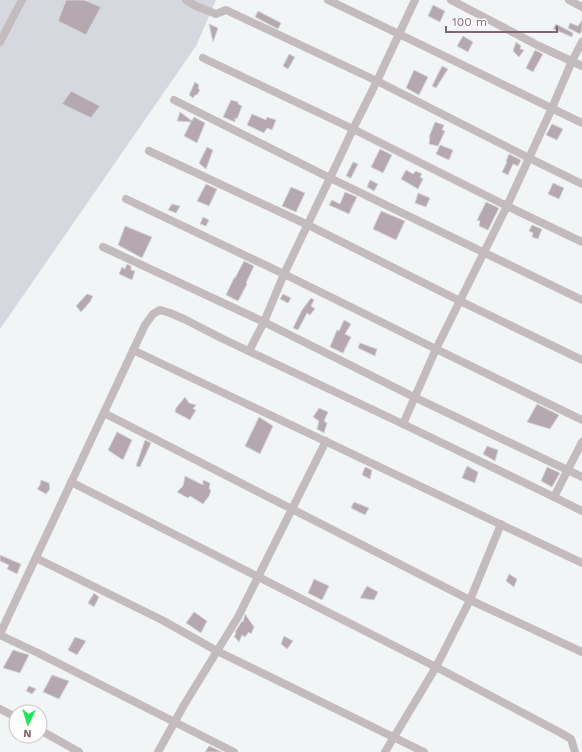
<svg xmlns="http://www.w3.org/2000/svg" width="582" height="752" viewBox="0 0 582 752" font-family="'Work Sans',sans-serif">
<style>
.green{fill:#d5d8df}
.building{fill:#b6a8af;stroke:#d4d6d6}
.lines{fill:none;stroke-linecap:round;stroke-linejoin:round}
.street{stroke:#c4bbbf;stroke-width:8}
</style>
<rect width="100%" height="100%" fill="#f1f5f5"/>
<polygon class="green" points="0,0 216,0 196,46 0,329"/>
<g class="building">
<polygon points="66,0 84,0 101,7 86,35 58,21"/>
<polygon points="433,5 445,11 440,22 428,16"/>
<polygon points="258,11 281,23 278,29 255,17"/>
<polygon points="582,20 582,30 580,34 568,28 570,23 578,26"/>
<polygon points="209,24 218,28 213,42"/>
<polygon points="556,24 573,33 572,37 553,29"/>
<polygon points="463,36 473,42 468,52 457,46"/>
<polygon points="516,42 521,46 520,49 524,50 519,57 513,51"/>
<polygon points="535,50 543,54 533,72 526,68"/>
<polygon points="289,54 295,57 288,69 283,66"/>
<polygon points="442,66 448,69 436,88 432,86"/>
<polygon points="414,70 428,77 419,95 406,88"/>
<polygon points="195,82 199,85 198,88 200,90 197,95 195,95 193,98 189,95"/>
<polygon points="71,91 100,106 91,118 62,104"/>
<polygon points="231,100 238,102 238,104 242,106 237,119 235,118 235,122 223,117"/>
<polygon points="180,112 192,121 194,117 205,123 197,143 184,136 191,122 177,121"/>
<polygon points="252,114 266,120 267,117 276,120 272,130 267,128 264,133 247,125"/>
<polygon points="435,122 444,125 442,130 445,131 438,146 429,144 430,137 429,137"/>
<polygon points="552,124 563,129 557,140 546,135"/>
<polygon points="440,145 453,150 449,160 436,154"/>
<polygon points="207,147 213,150 206,169 199,163"/>
<polygon points="380,149 392,155 383,173 371,167"/>
<polygon points="509,154 521,160 518,166 513,164 508,175 502,172 507,162 506,161"/>
<polygon points="353,162 358,164 351,178 346,176"/>
<polygon points="406,170 413,174 416,171 422,174 420,177 423,179 418,189 401,179"/>
<polygon points="370,180 378,184 374,191 367,187"/>
<polygon points="553,183 564,188 559,199 548,194"/>
<polygon points="206,184 217,189 209,206 197,201"/>
<polygon points="291,187 305,193 296,212 282,206"/>
<polygon points="345,192 357,197 354,203 349,214 329,205 332,200 340,204"/>
<polygon points="418,193 430,198 426,207 415,203"/>
<polygon points="486,202 499,208 488,230 479,226 480,221 477,220"/>
<polygon points="172,204 180,206 176,213 168,210"/>
<polygon points="381,211 405,221 396,240 373,229"/>
<polygon points="203,217 209,220 206,226 200,224"/>
<polygon points="532,225 542,229 538,239 532,237 533,233 529,231"/>
<polygon points="125,226 152,237 142,258 118,245"/>
<polygon points="244,261 254,266 246,283 247,284 238,301 226,295 234,278 235,278"/>
<polygon points="127,264 131,266 131,270 135,271 132,280 119,274 122,267 125,269"/>
<polygon points="87,294 93,296 90,302 81,312 76,306"/>
<polygon points="283,294 291,298 288,303 280,299"/>
<polygon points="311,298 314,300 311,306 315,309 310,315 307,313 298,330 293,328 302,310"/>
<polygon points="344,320 351,324 345,334 351,337 343,353 330,347 337,330 339,331"/>
<polygon points="360,343 377,349 375,356 358,348"/>
<polygon points="185,397 189,403 196,405 193,409 196,410 190,420 175,412 176,408"/>
<polygon points="537,404 559,415 550,429 527,422"/>
<polygon points="319,408 328,412 324,421 327,423 324,433 317,429 319,421 313,417"/>
<polygon points="259,417 273,426 260,454 245,446"/>
<polygon points="117,432 132,440 123,460 108,450"/>
<polygon points="145,440 151,443 140,467 136,466"/>
<polygon points="487,446 498,450 495,461 483,454"/>
<polygon points="467,466 478,472 475,483 462,478"/>
<polygon points="365,467 372,470 370,479 362,475"/>
<polygon points="547,467 560,473 552,487 541,481"/>
<polygon points="185,476 203,485 203,480 210,483 209,489 211,490 209,496 203,504 190,496 188,498 177,492 183,486"/>
<polygon points="41,480 49,483 50,489 46,494 37,489 40,485"/>
<polygon points="354,502 369,508 365,515 351,508"/>
<polygon points="0,555 21,564 17,574 7,569 9,565 0,561"/>
<polygon points="509,574 517,579 514,587 506,581"/>
<polygon points="314,579 329,586 322,600 308,593"/>
<polygon points="367,586 378,592 374,600 360,598"/>
<polygon points="94,593 99,597 94,607 88,603"/>
<polygon points="194,612 207,621 201,633 186,623"/>
<polygon points="245,614 254,627 251,634 249,632 245,637 242,635 239,642 234,636 236,634 235,632 242,621 243,622"/>
<polygon points="284,636 293,641 287,649 281,644"/>
<polygon points="75,637 86,641 77,655 68,650"/>
<polygon points="13,650 29,655 20,673 3,668"/>
<polygon points="52,675 69,681 59,699 43,692"/>
<polygon points="29,686 36,689 32,694 26,691"/>
<polygon points="209,746 222,752 205,752"/>
</g>
<g class="lines">
<g class="street">
<polyline points="186,0 196,6 216,14 226,10 377,81 529,158 582,184"/>
<polyline points="328,0 399,34 582,123"/>
<polyline points="451,0 539,46 582,66"/>
<polyline points="569,0 582,7"/>
<polyline points="0,42 22,0"/>
<polyline points="203,58 353,129 507,206 582,242"/>
<polyline points="174,100 330,178 582,300"/>
<polyline points="149,151 308,225 460,301 582,360"/>
<polyline points="126,199 284,274 436,349 582,420"/>
<polyline points="103,247 264,322 414,397 582,477"/>
<polyline points="133,350 582,563"/>
<polyline points="249,351 264,322 284,274 339,159 353,129 377,81 415,0"/>
<polyline points="104,413 470,600 582,652"/>
<polyline points="403,424 436,349 507,206 552,108 572,61 582,42"/>
<polyline points="71,482 436,667 561,733 571,739 575,752"/>
<polyline points="554,497 582,511"/>
<polyline points="36,558 162,620 217,651 424,752"/>
<polyline points="0,634 145,325 153,314 160,310 170,313 184,319 223,339 403,424 554,497 582,442"/>
<polyline points="0,635 38,653 234,752"/>
<polyline points="0,709 16,717"/>
<polyline points="40,730 79,752"/>
<polyline points="158,752 184,705 238,617 326,441"/>
<polyline points="385,752 436,667 470,600 501,524"/>
</g>
</g>
<g transform="translate(28 724) rotate(184)"><circle r="19" fill="#ffffff" stroke="#cdc1c7"/>
<path d="M0-3L7 15L0 10L-7 15Z" fill="#1de958"/>
<text y="-6" font-size="11" font-weight="bold" text-anchor="middle" fill="#836373">N</text>
</g>
<path d="M446 26v6h111v-6" fill="none" stroke="#836373" stroke-width="2"/>
<text x="452" y="26" font-size="12" fill="#836373" stroke="#ffffff" stroke-width="3" paint-order="stroke">100 m</text>
</svg>
